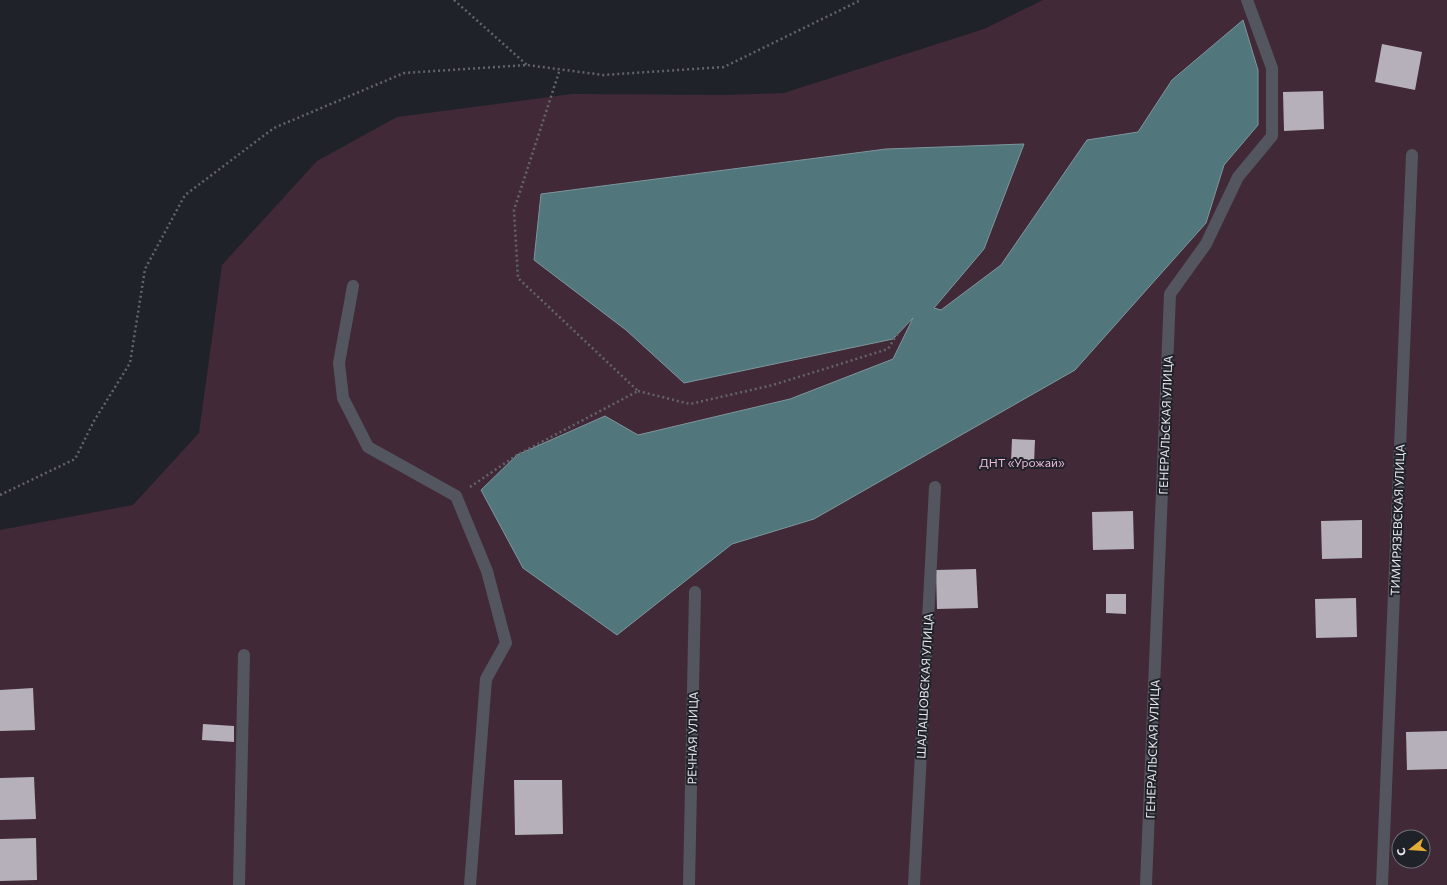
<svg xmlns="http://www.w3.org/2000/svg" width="1447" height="885" viewBox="0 0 1447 885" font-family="Commissioner,sans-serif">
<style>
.green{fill:#412938;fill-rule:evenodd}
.water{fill:#51767c;stroke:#7d979d}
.building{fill:#b5b0ba}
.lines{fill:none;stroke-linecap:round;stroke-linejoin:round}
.path{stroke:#63646b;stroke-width:2.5;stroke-dasharray:2 3;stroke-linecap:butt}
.service{stroke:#54565f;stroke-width:12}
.labels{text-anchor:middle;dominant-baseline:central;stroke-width:4;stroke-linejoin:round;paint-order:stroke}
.street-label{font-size:12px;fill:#e4e5ea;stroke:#20222a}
.park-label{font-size:12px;fill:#eeb9d8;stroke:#20222a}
</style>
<rect width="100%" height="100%" fill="#20222a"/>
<path class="green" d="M1043,0H1447V885H0V530L133,505L199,433L222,265L317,161L397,117L572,94L724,95L784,93L984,29ZM1399,837H1423V861H1399Z"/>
<polygon class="water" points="1243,20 1258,70 1258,125 1224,165 1206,223 1075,370 814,519 732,544 617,635 523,568 481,490 517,455 605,416 638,435 790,399 893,359 913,318 893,339 684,383 626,330 534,260 541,194 886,149 1024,144 984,249 934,308 941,310 1001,265 1087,140 1138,132 1172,80"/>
<g class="building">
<polygon points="1382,44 1422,52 1415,90 1375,82"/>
<polygon points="1323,91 1324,129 1284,131 1283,92"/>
<polygon points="1012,439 1035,440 1034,463 1011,462"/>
<polygon points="1133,511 1134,549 1093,550 1092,512"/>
<polygon points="1362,520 1362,558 1322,559 1321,521"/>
<polygon points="976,569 978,608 937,609 936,570"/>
<polygon points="1106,594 1126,594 1126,614 1106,613"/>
<polygon points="1356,598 1357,637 1316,638 1315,599"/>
<polygon points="33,688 35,730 0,731 0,690"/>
<polygon points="203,724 234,726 234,742 202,740"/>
<polygon points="1447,731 1447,769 1407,770 1406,732"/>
<polygon points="34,777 36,819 0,820 0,778"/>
<polygon points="514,780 562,780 563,834 515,835"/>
<polygon points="36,838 37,880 0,881 0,839"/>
</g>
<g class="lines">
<g class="path">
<polyline points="454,0 527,65"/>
<polyline points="638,391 690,404 773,385 888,349 898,333"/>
<polyline points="470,487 517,455 638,391 518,278 514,210 560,69"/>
<polyline points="0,495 75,459 94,421 130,363 145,269 185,195 274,128 404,73 527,65 603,75 724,67 861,0"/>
</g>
<g class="service">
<polyline points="353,286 339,363 343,398 368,447 456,496 487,571 506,643 486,679 470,885"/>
<polyline points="239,885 244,655"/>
<polyline points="689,885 695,592"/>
<polyline points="914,885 935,487"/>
<polyline points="1146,885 1170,294 1206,244 1238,177 1272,136 1272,68 1247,0"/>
<polyline points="1382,885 1412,155"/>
</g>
</g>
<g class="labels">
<g class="street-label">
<text transform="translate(1165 425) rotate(-88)">ГЕНЕРАЛЬСКАЯ УЛИЦА</text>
<text transform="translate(1397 520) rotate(-88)">ТИМИРЯЗЕВСКАЯ УЛИЦА</text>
<text transform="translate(924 686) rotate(-87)">ШАЛАШОВСКАЯ УЛИЦА</text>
<text transform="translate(692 738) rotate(-89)">РЕЧНАЯ УЛИЦА</text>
<text transform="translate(1152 749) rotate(-88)">ГЕНЕРАЛЬСКАЯ УЛИЦА</text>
</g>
<g class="park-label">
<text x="1022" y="462">ДНТ «Урожай»</text>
</g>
</g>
<g transform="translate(1411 849) rotate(253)"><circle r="19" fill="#20222a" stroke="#6e7077"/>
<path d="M0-3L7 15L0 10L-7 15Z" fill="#e3ae35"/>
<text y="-6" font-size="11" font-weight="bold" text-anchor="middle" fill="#e4e5ea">С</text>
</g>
</svg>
